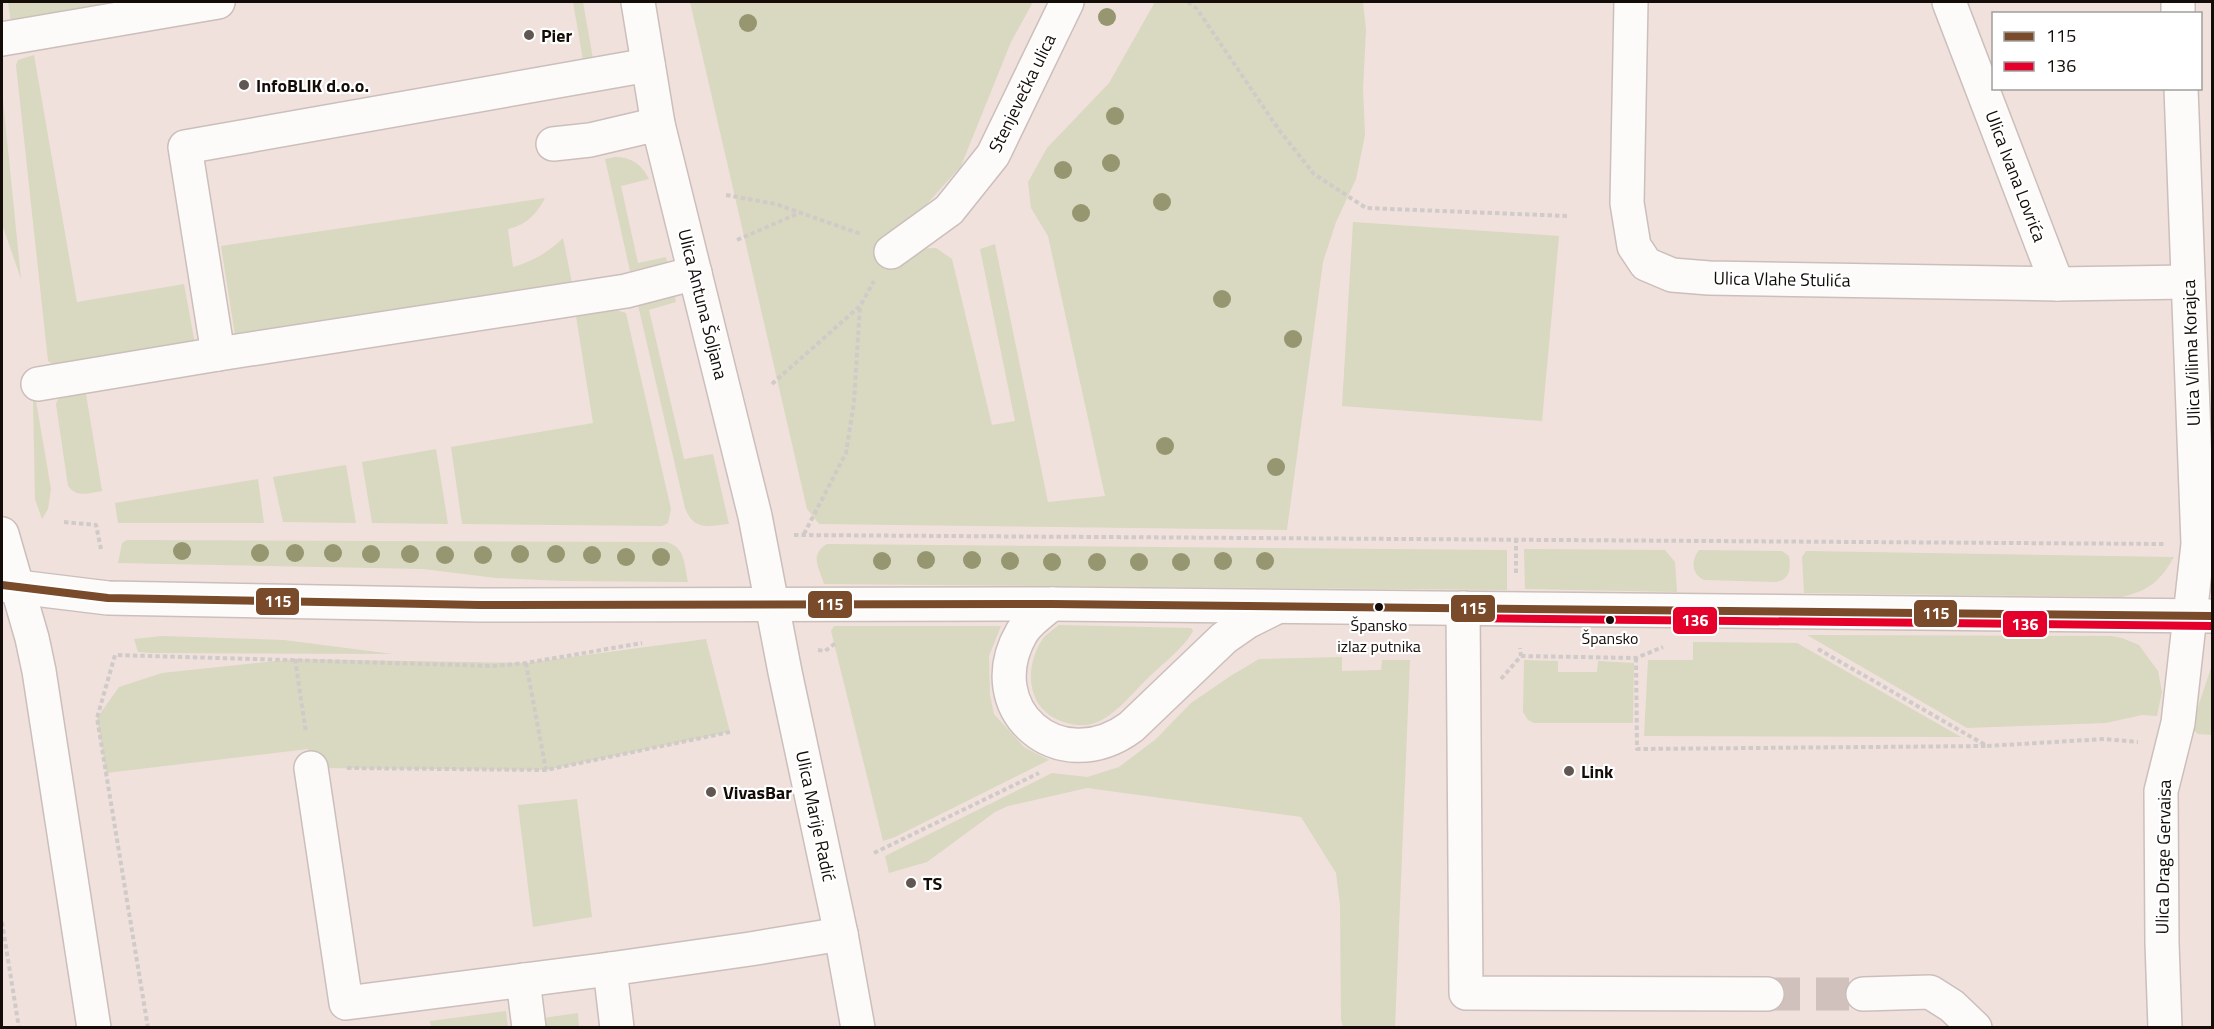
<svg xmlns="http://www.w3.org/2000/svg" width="2214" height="1029" viewBox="0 0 2214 1029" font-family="'Titillium Web',sans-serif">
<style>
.green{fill:#d9d8c0}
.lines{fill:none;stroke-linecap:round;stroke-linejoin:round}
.minor-tunnel{stroke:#d0c1bc;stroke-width:33;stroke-dasharray:33 16;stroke-linecap:butt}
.minor-casing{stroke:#cbbfbb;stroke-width:36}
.path{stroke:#d0cbc9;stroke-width:4;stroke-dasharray:4.5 3;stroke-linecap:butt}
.minor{stroke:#fdfafa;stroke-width:33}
.bus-1-casing{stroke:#fff;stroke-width:12}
.bus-2-casing{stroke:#fff;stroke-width:12}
.bus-1{stroke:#7a4b2a;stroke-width:8}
.bus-2{stroke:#e4002b;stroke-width:8}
.tree{fill:#969770}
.poi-dot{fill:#615752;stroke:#fff;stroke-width:2}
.bus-dot{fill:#140c08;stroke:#fff;stroke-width:2}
.labels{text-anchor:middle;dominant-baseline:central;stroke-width:4.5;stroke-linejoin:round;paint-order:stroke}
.bus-label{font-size:16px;fill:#140c08;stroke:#fff}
.poi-label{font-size:18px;font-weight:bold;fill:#140c08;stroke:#fff;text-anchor:start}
.street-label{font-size:18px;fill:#140c08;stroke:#fff}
.line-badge{stroke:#fff;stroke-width:2}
.badge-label{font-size:16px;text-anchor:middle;font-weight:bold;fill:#fff}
</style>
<rect width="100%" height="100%" fill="#f1e1dc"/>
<g class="green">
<polygon points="8,2 152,2 11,23"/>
<polygon points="573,2 583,2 593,59 584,66"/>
<polygon points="690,2 1033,2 1011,42 961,166 925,206 876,250 936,248 952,259 992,425 1015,421 980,249 995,244 1048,502 1105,496 1048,236 1031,208 1028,182 1047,148 1109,83 1155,2 1363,2 1366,29 1363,89 1365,135 1356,179 1336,222 1323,262 1287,530 819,524 807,509"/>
<polygon points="34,55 77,302 184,284 195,344 55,365 48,361 16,65 18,60"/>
<polygon points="2,90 21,279 2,224"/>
<path d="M615,157C632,157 642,165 649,179L621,186L638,263L666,257L667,262L630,271L605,159Z"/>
<path d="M545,198C537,214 526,225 508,229L513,267C532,262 549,252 563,238L572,283L235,335L221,246Z"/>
<polygon points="1353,222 1559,236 1542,421 1342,406"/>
<path d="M675,296L676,302L649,310L684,459L713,454L729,524C708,526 694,531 685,508L638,305Z"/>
<polygon points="617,310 626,313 671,509 668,523 662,526 462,524 451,447 593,423 576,316"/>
<path d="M86,394L102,491C89,493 77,498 68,486L56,404C59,392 75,395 86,394Z"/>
<polygon points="33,400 36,401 51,489 48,509 42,519 35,499"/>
<polygon points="436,449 448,524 372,523 362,462"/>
<polygon points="346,465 356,523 283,522 273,477"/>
<polygon points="258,479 264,523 118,523 115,503"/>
<path d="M127,540L666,542C686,547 684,565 688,582L565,581L496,578L423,569L118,563L122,543Z"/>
<path d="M827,544L1507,550V590L824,584C819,567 809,555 827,544Z"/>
<polygon points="1524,549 1665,550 1675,562 1677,592 1525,589"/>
<path d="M1699,550L1782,551L1789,556C1791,569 1790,580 1775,582L1704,580C1691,574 1691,560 1699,550Z"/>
<path d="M1806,551L2174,557C2160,581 2150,590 2122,597L1804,593L1802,557Z"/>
<path d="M1059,625L1191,628L1193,631C1185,647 1161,665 1148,678C1132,693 1115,717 1092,724C1080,727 1067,724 1056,719C1026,704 1025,666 1042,640C1046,634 1053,630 1059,625Z"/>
<polygon points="834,626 1001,626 989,656 990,695 994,714 1024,747 1049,760 895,837 883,841 831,631"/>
<polygon points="1807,635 2111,636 2122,638 2139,645 2158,671 2162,692 2157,716 2142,715 2106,723 1967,728"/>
<polygon points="162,636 284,640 393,654 151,653 138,652 134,639"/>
<polygon points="706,639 730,732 546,770 311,768 308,749 106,773 97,718 119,687 162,673 295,659 526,663"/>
<polygon points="1693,642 1797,643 1961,737 1644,736 1648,660 1693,660"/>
<polygon points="1342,657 1342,671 1381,670 1382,660 1410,660 1395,1027 1343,1027 1341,1019 1340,905 1336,873 1301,817 1087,788 1008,806 995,812 927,862 889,873 885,856 1052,773 1087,777 1119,767 1156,739 1191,703 1232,675 1259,659"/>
<polygon points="1524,660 1558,661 1558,672 1597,672 1598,661 1634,663 1633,723 1534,723 1528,720 1523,712"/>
<polygon points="2212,665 2212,735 2198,734 2191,728"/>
<polygon points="577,799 592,917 533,927 518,805"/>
<polygon points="506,1011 508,1027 431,1027 430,1021"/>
<polygon points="578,1013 579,1027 544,1027 543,1018"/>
</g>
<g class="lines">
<polyline class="minor-tunnel" points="1767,994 1863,994"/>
<defs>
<g id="minor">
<polyline points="638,2 658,124 755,516 785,672 841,934 858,1028"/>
<polyline points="1631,2 1627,203 1634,246 1646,264 1672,275 1709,278 2057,284 2188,282"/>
<polyline points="1949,2 2057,284"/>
<polyline points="2178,2 2178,14"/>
<polyline points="2,39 218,2"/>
<polyline points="553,144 590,140 658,124"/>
<polyline points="891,252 949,210 993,155 1067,2"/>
<polyline points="218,354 185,147 648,65"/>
<polyline points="38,384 218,354 626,291 695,273"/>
<polyline points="2,534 32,638 39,671 94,1028"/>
<polyline points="2,585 108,598 480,605 1052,604 2212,616"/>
<path d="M1052,604C1042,612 1029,621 1022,632C977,709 1059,780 1131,727L1224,638L1247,622L1277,607"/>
<polyline points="1463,608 1466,993 1767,994"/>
<polyline points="311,768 346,1003 610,969"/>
<polyline points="523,980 529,1028"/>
<polyline points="1863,994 1930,992 1952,1006 1975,1028"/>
<polyline points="617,1028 610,969 750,949 841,934"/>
<polyline points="2165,1028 2162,943 2161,791 2178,723 2198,544 2181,88"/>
</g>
</defs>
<use href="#minor" class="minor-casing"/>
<g class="path">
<polyline points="1188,2 1197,9 1279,130 1314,174 1366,208 1568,216"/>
<polyline points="726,195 776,204 861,234"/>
<polyline points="737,240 799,213"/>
<polyline points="772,384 860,306 874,281"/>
<polyline points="64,522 96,525 101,549"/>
<polyline points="804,534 846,453 854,402 860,306"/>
<polyline points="794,535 2164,544"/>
<polyline points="1516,573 1516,540"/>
<polyline points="1818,649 1987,746 2104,739 2138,742"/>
<polyline points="818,650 825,651 837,642"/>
<polyline points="1521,656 1636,658 1663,647"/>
<polyline points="1636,658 1637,749 1987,746"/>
<polyline points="295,659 306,733"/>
<polyline points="526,663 546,770"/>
<polyline points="1501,679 1521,656 1520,648"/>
<polyline points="347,768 546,770 730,732"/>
<polyline points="874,853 1039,773"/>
<polyline points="2,922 19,1028"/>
<polyline points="148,1028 97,718 115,655 493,666 526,663 642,643"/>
</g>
<use href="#minor" class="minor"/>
<defs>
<polyline id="bus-1" points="2,585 108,598 480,605 1052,604 2212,616"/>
<polyline id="bus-2" points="1463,618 2212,626"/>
</defs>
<use href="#bus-1" class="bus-1-casing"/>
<use href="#bus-2" class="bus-2-casing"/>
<use href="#bus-1" class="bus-1"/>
<use href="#bus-2" class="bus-2"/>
</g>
<g class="tree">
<circle cx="1107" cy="17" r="9"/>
<circle cx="748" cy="23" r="9"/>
<circle cx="1115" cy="116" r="9"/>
<circle cx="1111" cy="163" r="9"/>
<circle cx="1063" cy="170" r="9"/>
<circle cx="1162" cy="202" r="9"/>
<circle cx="1081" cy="213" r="9"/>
<circle cx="1222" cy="299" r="9"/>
<circle cx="1293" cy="339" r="9"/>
<circle cx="1165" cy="446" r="9"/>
<circle cx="1276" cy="467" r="9"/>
<circle cx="182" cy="551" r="9"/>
<circle cx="260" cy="553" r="9"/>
<circle cx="295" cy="553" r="9"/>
<circle cx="333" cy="553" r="9"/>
<circle cx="371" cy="554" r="9"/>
<circle cx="410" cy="554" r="9"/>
<circle cx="520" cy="554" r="9"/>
<circle cx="556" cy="554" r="9"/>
<circle cx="445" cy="555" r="9"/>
<circle cx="483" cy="555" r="9"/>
<circle cx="592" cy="555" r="9"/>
<circle cx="626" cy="557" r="9"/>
<circle cx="661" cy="557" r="9"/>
<circle cx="926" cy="560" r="9"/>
<circle cx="972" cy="560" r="9"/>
<circle cx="882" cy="561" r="9"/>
<circle cx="1010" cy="561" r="9"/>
<circle cx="1223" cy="561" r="9"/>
<circle cx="1265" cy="561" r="9"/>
<circle cx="1052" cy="562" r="9"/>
<circle cx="1097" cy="562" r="9"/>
<circle cx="1139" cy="562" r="9"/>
<circle cx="1181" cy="562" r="9"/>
</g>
<g class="poi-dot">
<circle cx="529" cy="35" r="6"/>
<circle cx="244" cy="85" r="6"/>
<circle cx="1569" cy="771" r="6"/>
<circle cx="711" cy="792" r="6"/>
<circle cx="911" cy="883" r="6"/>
</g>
<g class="bus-dot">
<circle cx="1379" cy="607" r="5"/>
<circle cx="1610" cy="620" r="5"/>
</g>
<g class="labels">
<g class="bus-label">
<text x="1379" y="625">Špansko<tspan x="1379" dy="21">izlaz putnika</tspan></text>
<text x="1610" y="638">Špansko</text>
</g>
<g class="poi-label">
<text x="541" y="35">Pier</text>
<text x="256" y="85">InfoBLIK d.o.o.</text>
<text x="1581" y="771">Link</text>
<text x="723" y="792">VivasBar</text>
<text x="923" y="883">TS</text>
</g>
<g class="street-label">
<text transform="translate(1022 93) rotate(-64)">Stenjevečka ulica</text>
<text transform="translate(2016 176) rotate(69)">Ulica Ivana Lovrića</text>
<text transform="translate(1782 279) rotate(1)">Ulica Vlahe Stulića</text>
<text transform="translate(703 304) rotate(76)">Ulica Antuna Šoljana</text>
<text transform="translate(2191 353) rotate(-92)">Ulica Vilima Korajca</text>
<text transform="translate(816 816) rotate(78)">Ulica Marije Radić</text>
<text transform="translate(2163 857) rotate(-89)">Ulica Drage Gervaisa</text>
</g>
</g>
<g class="line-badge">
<rect x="255" y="587" width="45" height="29" rx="6" fill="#7a4b2a"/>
<rect x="807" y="590" width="46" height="29" rx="6" fill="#7a4b2a"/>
<rect x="1450" y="594" width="46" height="29" rx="6" fill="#7a4b2a"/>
<rect x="1913" y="599" width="45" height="29" rx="6" fill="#7a4b2a"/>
<rect x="1672" y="606" width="46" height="29" rx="6" fill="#e4002b"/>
<rect x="2002" y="610" width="46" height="28" rx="6" fill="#e4002b"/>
</g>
<g class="badge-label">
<text x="278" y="607">115</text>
<text x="830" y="610">115</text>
<text x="1473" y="614">115</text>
<text x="1936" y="619">115</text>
<text x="1695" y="626">136</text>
<text x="2025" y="630">136</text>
</g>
<rect width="2214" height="1029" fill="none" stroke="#140c08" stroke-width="6"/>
<rect x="1992" y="12" width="210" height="78" fill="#ffffff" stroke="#a19e9c" stroke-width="1.5"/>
<rect x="2004" y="32" width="30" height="9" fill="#7a4b2a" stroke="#a19e9c" stroke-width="1.5"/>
<text x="2046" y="42" font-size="18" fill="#140c08">115</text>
<rect x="2004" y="62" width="30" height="9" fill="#e4002b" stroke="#a19e9c" stroke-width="1.5"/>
<text x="2046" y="72" font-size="18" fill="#140c08">136</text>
</svg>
